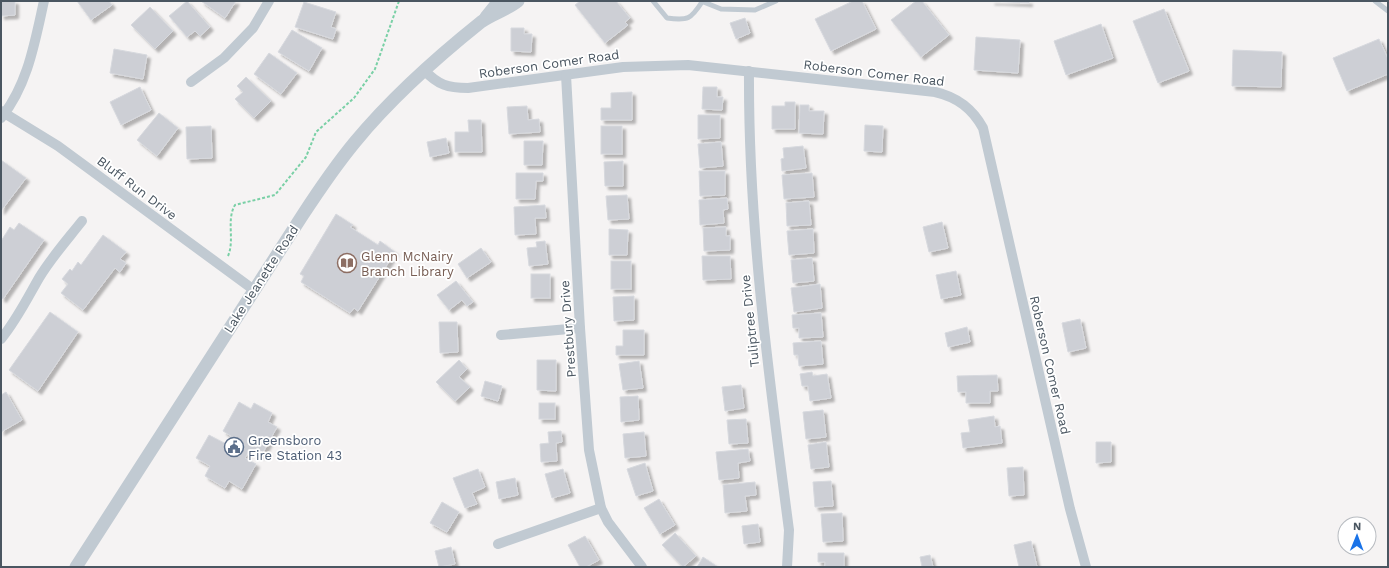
<svg xmlns="http://www.w3.org/2000/svg" width="1389" height="568" viewBox="0 0 1389 568" font-family="'Work Sans',sans-serif">
<style>
.building{fill:#cdcfd5;stroke:#d7d9de;filter:url(#shadow)}
.lines{fill:none;stroke-linecap:round;stroke-linejoin:round}
.path{stroke:#7ad0a6;stroke-width:2;stroke-dasharray:3 2;stroke-linecap:butt}
.service{stroke:#c1cad2;stroke-width:5}
.minor{stroke:#c1cad2;stroke-width:10}
.tertiary{stroke:#c1cad2;stroke-width:13}
.labels{text-anchor:middle;dominant-baseline:central;stroke-width:3.5;stroke-linejoin:round;paint-order:stroke}
.street-label{font-size:13px;fill:#4a5661;stroke:#fff}
.education-label{font-size:13px;fill:#785e54;stroke:#fff;text-anchor:start}
.service-label{font-size:13px;fill:#4e5e75;stroke:#fff;text-anchor:start}
</style>
<defs>
<filter id="shadow"><feDropShadow dx="3.5" dy="3.5" stdDeviation="1" flood-color="#0004"/></filter>
</defs>
<rect width="100%" height="100%" fill="#f5f3f3"/>
<g class="building">
<polygon points="1,1 15,1 15,15 1,16"/>
<polygon points="77,1 109,1 112,5 91,20"/>
<polygon points="187,1 210,27 200,36 195,31 187,37 169,16"/>
<polygon points="201,1 236,1 225,18"/>
<polygon points="580,1 616,1 630,18 625,22 628,25 605,43 575,5"/>
<polygon points="853,1 862,1 876,29 831,51 815,19"/>
<polygon points="916,1 922,1 949,35 921,57 891,20"/>
<polygon points="991,1 1029,1 1029,3"/>
<polygon points="304,2 336,12 331,27 336,29 333,39 295,27"/>
<polygon points="150,7 173,31 155,49 131,25"/>
<polygon points="1164,9 1189,71 1158,83 1133,21"/>
<polygon points="745,18 750,33 736,39 730,23"/>
<polygon points="1101,24 1113,58 1066,75 1054,41"/>
<polygon points="511,28 524,28 524,34 532,34 531,52 511,51"/>
<polygon points="292,30 322,48 309,71 278,52"/>
<polygon points="976,37 1020,40 1018,73 974,70"/>
<polygon points="1379,39 1388,59 1388,74 1347,91 1333,58"/>
<polygon points="114,49 147,55 143,79 110,73"/>
<polygon points="1233,50 1282,52 1281,87 1232,86"/>
<polygon points="269,53 297,73 281,94 254,74"/>
<polygon points="246,77 271,101 254,118 235,99 243,92 237,86"/>
<polygon points="140,87 151,110 121,125 110,102"/>
<polygon points="703,87 717,87 717,97 723,97 722,110 702,109"/>
<polygon points="632,92 632,120 601,120 601,108 611,108 611,93"/>
<polygon points="785,102 795,102 795,129 772,129 772,106 785,106"/>
<polygon points="800,105 809,105 809,111 824,111 823,134 799,133"/>
<polygon points="527,106 528,120 539,119 540,132 509,134 507,107"/>
<polygon points="159,113 178,128 157,156 137,140"/>
<polygon points="698,115 720,115 720,138 698,139"/>
<polygon points="468,120 481,120 482,152 455,152 455,132 469,132"/>
<polygon points="865,125 883,126 882,152 864,151"/>
<polygon points="211,126 212,158 187,159 186,127"/>
<rect x="601" y="126" width="21" height="28"/>
<polygon points="446,138 449,153 430,157 427,142"/>
<polygon points="524,141 543,141 542,165 524,165"/>
<polygon points="721,142 723,166 700,168 698,144"/>
<polygon points="803,146 806,168 782,171 781,159 784,158 783,148"/>
<polygon points="1,160 26,178 1,211"/>
<polygon points="623,161 623,186 605,186 604,162"/>
<polygon points="699,171 725,171 725,195 700,196"/>
<polygon points="516,173 543,173 543,181 536,181 535,199 516,199"/>
<polygon points="812,173 814,197 784,199 782,175"/>
<polygon points="627,195 629,219 608,220 606,196"/>
<polygon points="727,198 728,209 723,210 724,223 700,225 699,200"/>
<polygon points="809,201 811,225 787,226 786,203"/>
<polygon points="545,205 546,218 535,218 536,234 515,235 514,207"/>
<polygon points="336,214 353,225 350,227 378,245 380,241 395,252 358,311 354,308 350,313 301,282 304,276 300,274"/>
<polygon points="942,222 948,248 929,252 923,227"/>
<polygon points="19,223 44,240 3,299 1,298 1,241 10,227 14,230"/>
<polygon points="726,227 726,236 730,236 730,250 704,251 703,228"/>
<polygon points="609,229 628,230 627,255 609,255"/>
<polygon points="813,229 814,253 789,255 787,231"/>
<polygon points="103,235 126,252 120,259 126,263 120,272 115,268 83,310 61,293 68,284 62,279 70,269 72,271 78,262 81,265"/>
<polygon points="545,241 548,264 529,266 527,248 537,247 536,242"/>
<polygon points="481,248 491,262 467,278 458,264"/>
<polygon points="702,256 730,256 731,279 703,280"/>
<polygon points="812,258 814,281 793,283 791,260"/>
<rect x="611" y="261" width="20" height="28"/>
<polygon points="956,271 961,295 941,299 936,275"/>
<rect x="531" y="274" width="19" height="24"/>
<polygon points="456,281 473,302 467,306 462,300 449,310 437,295"/>
<polygon points="820,284 822,308 794,312 791,288"/>
<polygon points="634,296 634,320 614,321 613,297"/>
<polygon points="50,312 78,332 38,391 9,370"/>
<polygon points="821,313 823,337 799,338 799,328 793,328 792,315"/>
<polygon points="1080,319 1086,348 1068,352 1062,323"/>
<polygon points="439,322 457,322 458,352 440,353"/>
<polygon points="967,327 970,342 948,347 945,333"/>
<polygon points="623,330 644,330 644,355 616,355 616,346 623,346"/>
<polygon points="821,341 823,364 799,366 798,355 794,355 793,343"/>
<polygon points="459,360 467,369 459,377 470,387 455,401 436,382"/>
<polygon points="537,360 556,360 556,391 537,390"/>
<polygon points="639,361 643,388 623,390 619,364"/>
<polygon points="812,372 813,376 827,374 831,398 810,401 808,386 802,386 800,374"/>
<polygon points="997,375 998,391 990,391 990,403 966,403 966,392 958,392 957,376"/>
<polygon points="485,381 502,386 498,401 481,396"/>
<polygon points="741,385 744,408 725,411 722,387"/>
<polygon points="6,392 22,420 1,432 1,395"/>
<polygon points="638,396 639,420 621,422 620,397"/>
<polygon points="239,402 251,409 254,403 272,413 268,422 277,427 261,456 250,450 245,458 256,464 242,489 229,481 225,488 205,476 210,466 196,458 209,435 226,444 231,436 223,431"/>
<rect x="539" y="403" width="16" height="16"/>
<polygon points="823,410 826,437 806,439 803,412"/>
<polygon points="994,416 995,427 1000,426 1002,443 963,448 961,433 970,432 968,420"/>
<polygon points="746,419 748,443 729,444 727,420"/>
<polygon points="561,431 562,442 556,443 557,461 541,462 540,444 549,443 548,432"/>
<polygon points="644,432 646,456 625,458 623,434"/>
<polygon points="826,442 829,467 811,469 808,445"/>
<polygon points="1096,442 1111,442 1111,462 1096,463"/>
<polygon points="748,449 750,461 738,463 739,478 719,480 716,452"/>
<polygon points="645,463 653,491 636,496 627,469"/>
<polygon points="1023,467 1024,495 1009,496 1007,468"/>
<polygon points="478,469 485,487 472,493 477,504 465,508 453,478"/>
<polygon points="563,469 570,493 552,498 545,474"/>
<polygon points="515,478 518,495 499,499 496,482"/>
<polygon points="831,481 833,506 815,507 813,482"/>
<polygon points="755,482 756,495 745,496 747,511 725,513 723,485"/>
<polygon points="659,499 675,525 660,534 644,508"/>
<polygon points="442,502 459,512 447,532 430,523"/>
<polygon points="842,513 843,541 823,542 821,514"/>
<polygon points="758,524 760,542 744,544 742,526"/>
<polygon points="675,533 696,556 683,567 662,545"/>
<polygon points="585,536 599,560 586,567 580,567 568,545"/>
<polygon points="1031,541 1037,567 1019,567 1014,545"/>
<polygon points="451,547 455,564 439,567 435,551"/>
<polygon points="818,553 844,553 844,567 825,567 825,562 818,562"/>
<polygon points="930,555 933,567 922,567 920,557"/>
<polygon points="703,557 718,567 697,567"/>
</g>
<g class="lines">
<path class="path" d="M228,256C235,240 226,220 235,205L275,195L306,157L316,132L354,98L375,69L399,1"/>
<g class="service">
<path d="M653,1L667,18C688,21 691,19 702,2"/>
<polyline points="701,1 721,9 755,10 776,1"/>
<polyline points="1375,1 1388,11"/>
</g>
<g class="minor">
<path d="M424,70C438,85 448,88 468,88L623,67L688,65L935,92C957,97 972,108 983,128L1070,509L1086,567"/>
<path d="M749,71C748,225 769,378 789,530L787,567"/>
<polyline points="566,75 580,328 589,450 601,508 608,522 642,567"/>
<polyline points="191,82 224,58 253,28 269,1"/>
<polyline points="1,111 58,146 254,290"/>
<path d="M1,118C28,85 35,41 44,1"/>
<polyline points="501,335 580,328"/>
<path d="M1,339C16,321 27,299 39,278C51,258 67,240 82,221"/>
<polyline points="498,544 601,508"/>
</g>
<g class="tertiary">
<polyline points="486,17 499,1"/>
<path d="M76,567L302,216C319,190 336,165 355,142C392,97 436,58 481,22C492,14 507,10 518,1"/>
</g>
</g>
<defs>
<symbol id="library-ring" viewBox="-11 -11 22 22"><circle r="9.5" fill="#fff" stroke="#8d6e63" stroke-width="1.5"/><path d="M-6-4Q-3-5.5-.7-3.5V5Q-3 3-6 4ZM6-4Q3-5.5 .7-3.5V5Q3 3 6 4Z" fill="#8d6e63"/></symbol>
<symbol id="civic-ring" viewBox="-11 -11 22 22"><circle r="9.5" fill="#fff" stroke="#5c6f8a" stroke-width="1.5"/><path d="M-.6-6.5H3V-4.5H.6V-3L4-1V1h2V6H-6V1h2V-1L-.6-3ZM-1.2 2.5V6h2.4V2.5Z" fill="#5c6f8a"/></symbol>
</defs>
<g fill-rule="evenodd">
<use href="#library-ring" x="336" y="252" width="22" height="22"/>
<use href="#civic-ring" x="223" y="436" width="22" height="22"/>
</g>
<g class="labels">
<g class="street-label">
<text transform="translate(549 64) rotate(-8)">Roberson Comer Road</text>
<text transform="translate(874 73) rotate(7)">Roberson Comer Road</text>
<text transform="translate(137 188) rotate(37)">Bluff Run Drive</text>
<text transform="translate(261 279) rotate(-57)">Lake Jeanette Road</text>
<text transform="translate(750 321) rotate(-96)">Tuliptree Drive</text>
<text transform="translate(568 329) rotate(-94)">Prestbury Drive</text>
<text transform="translate(1050 365) rotate(77)">Roberson Comer Road</text>
</g>
<g class="education-label">
<text x="361" y="256">Glenn McNairy<tspan x="361" dy="15">Branch Library</tspan></text>
</g>
<g class="service-label">
<text x="248" y="440">Greensboro<tspan x="248" dy="15">Fire Station 43</tspan></text>
</g>
</g>
<rect width="1389" height="568" fill="none" stroke="#4a5661" stroke-width="4"/>
<g transform="translate(1357 536) rotate(1)"><circle r="19" fill="#ffffff" stroke="#b7bbc0"/>
<path d="M0-3L7 15L0 10L-7 15Z" fill="#1a73e8"/>
<text y="-6" font-size="11" font-weight="bold" text-anchor="middle" fill="#4a5661">N</text>
</g>
</svg>
